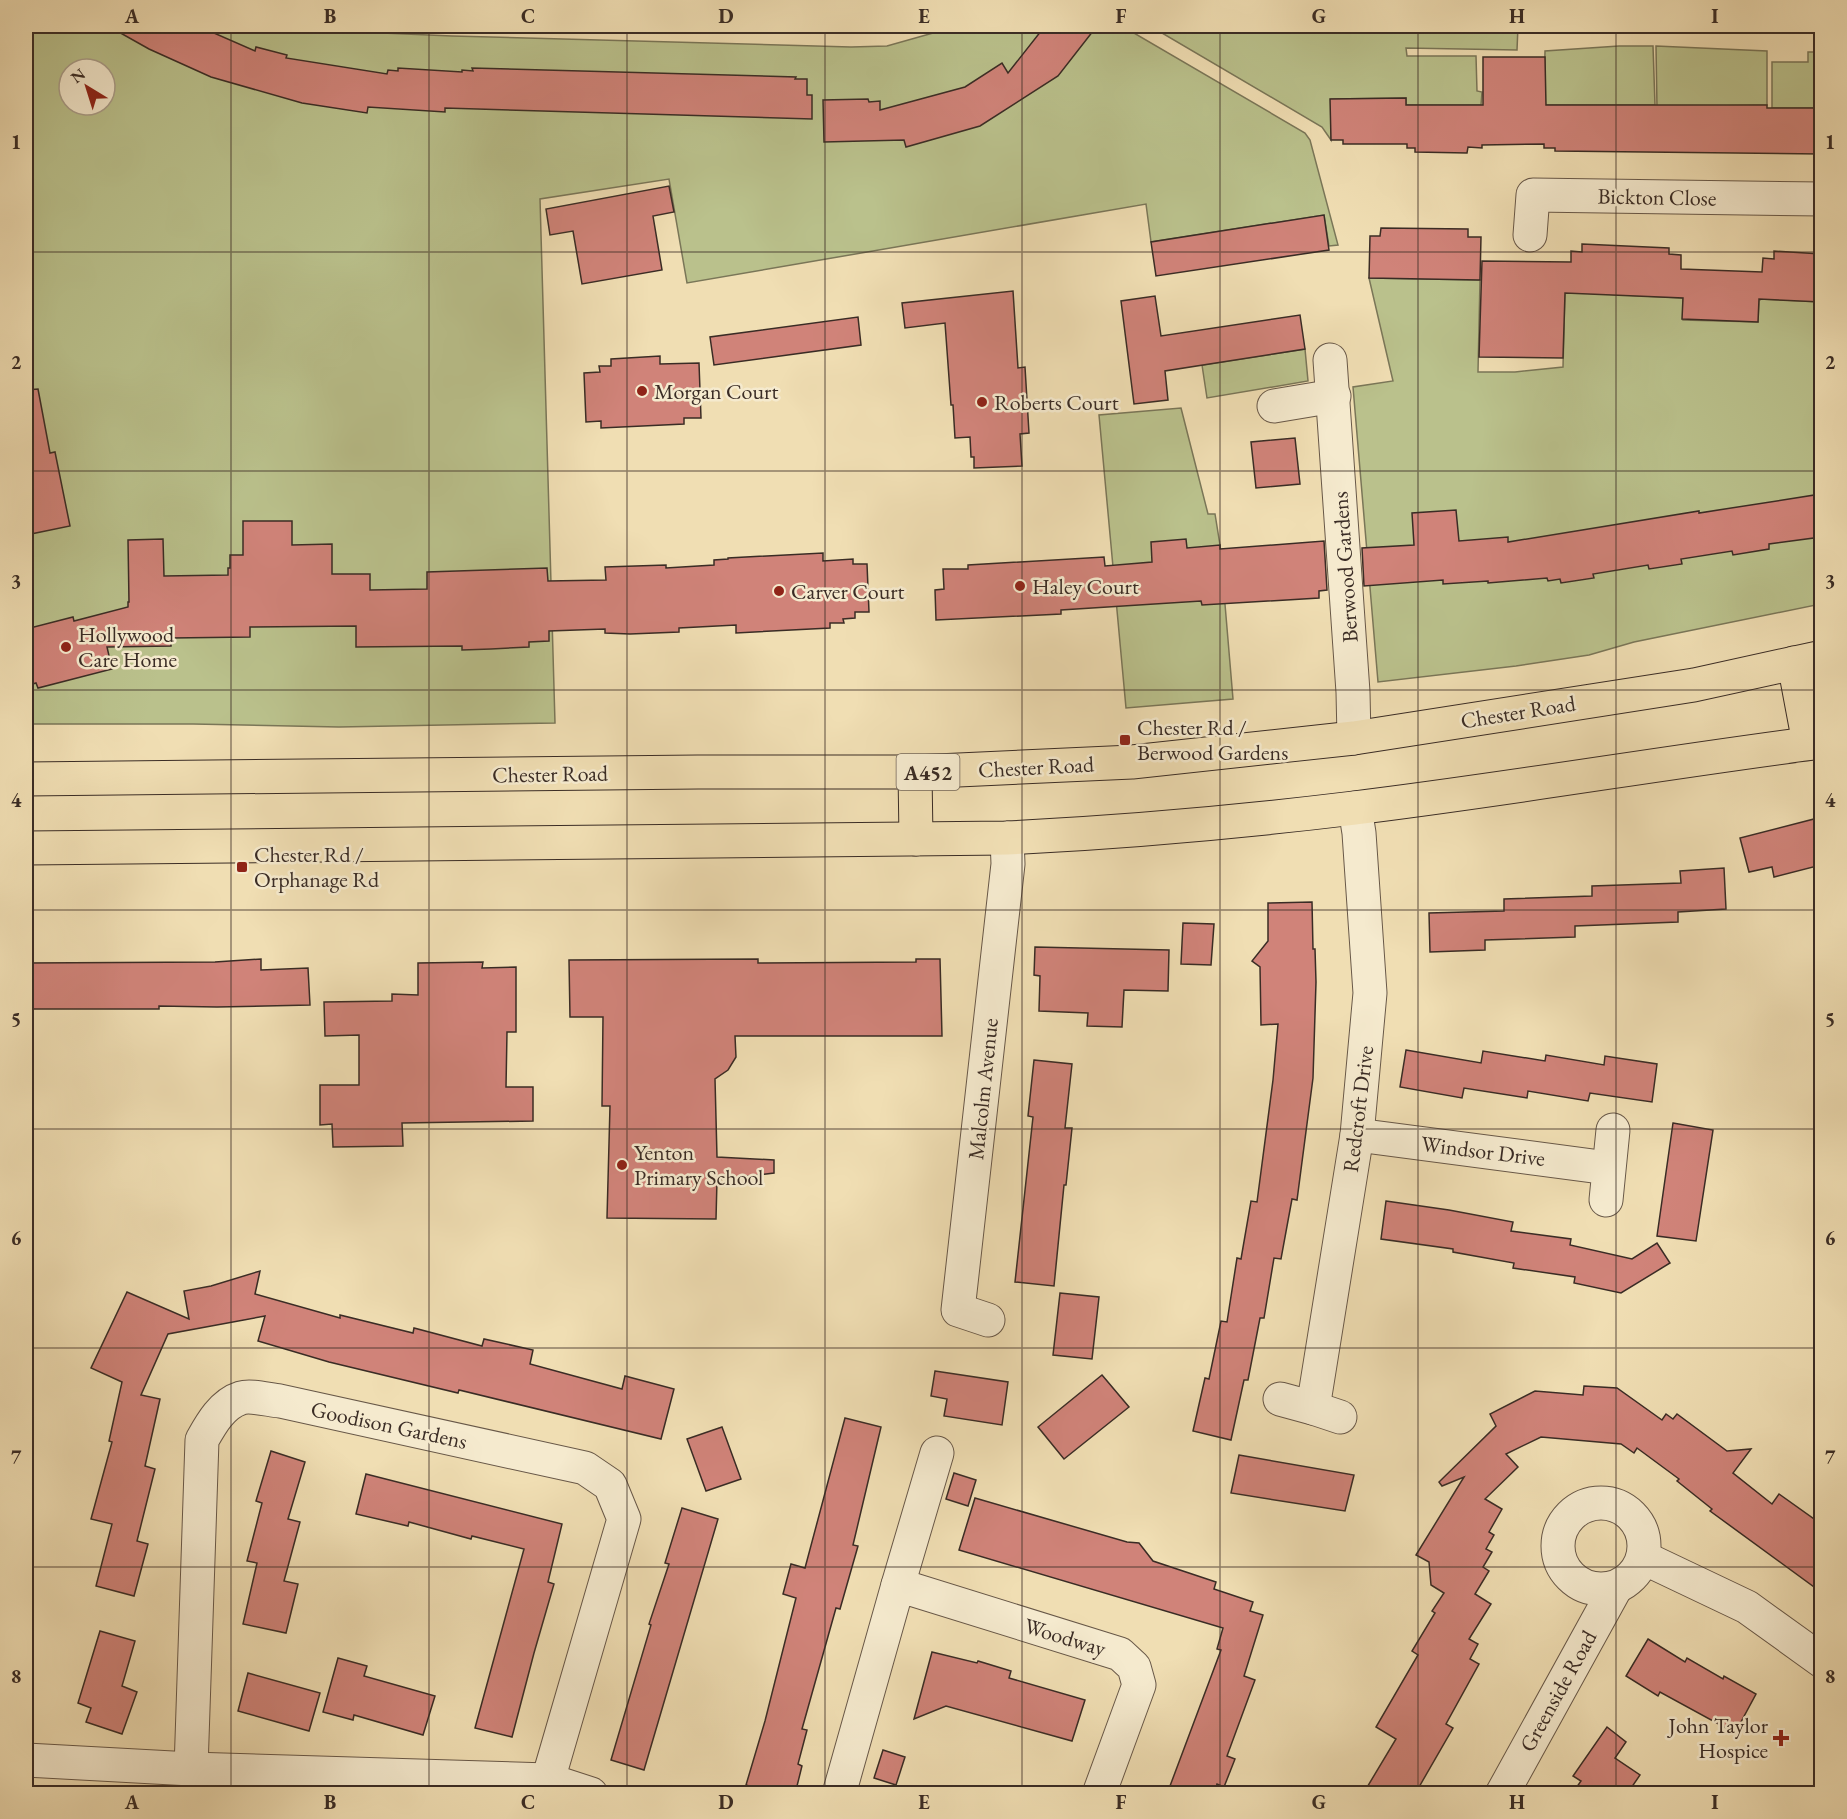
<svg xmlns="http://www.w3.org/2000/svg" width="1847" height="1819" viewBox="0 0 1847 1819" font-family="'EB Garamond',serif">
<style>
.green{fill:#bac18c;stroke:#7a7658;stroke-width:1.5;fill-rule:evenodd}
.building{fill:#d08379;stroke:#3a2c25;stroke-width:1.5}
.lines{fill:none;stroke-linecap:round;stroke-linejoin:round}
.minor-casing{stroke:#685848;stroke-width:35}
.highway-casing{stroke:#3a2c25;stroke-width:35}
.minor{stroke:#f5eace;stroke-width:33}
.highway{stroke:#f0deb3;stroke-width:33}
.grid{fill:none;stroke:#3a2c25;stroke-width:1.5;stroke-opacity:0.55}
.poi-dot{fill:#8f2418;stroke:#f5eace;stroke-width:2}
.labels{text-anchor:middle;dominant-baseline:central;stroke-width:5;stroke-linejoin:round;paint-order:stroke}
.shield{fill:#f5eace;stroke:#726558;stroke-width:1.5}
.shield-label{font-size:21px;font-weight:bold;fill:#3a2c25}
.street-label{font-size:22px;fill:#3a2c25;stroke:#f5eace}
.poi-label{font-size:22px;fill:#3a2c25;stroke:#f5eace;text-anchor:start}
.neatline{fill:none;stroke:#3a2c25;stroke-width:2}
.grid-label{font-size:20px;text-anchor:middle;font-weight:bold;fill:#3a2c25}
</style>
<rect width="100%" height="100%" fill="#f0deb3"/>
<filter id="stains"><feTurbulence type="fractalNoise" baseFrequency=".00333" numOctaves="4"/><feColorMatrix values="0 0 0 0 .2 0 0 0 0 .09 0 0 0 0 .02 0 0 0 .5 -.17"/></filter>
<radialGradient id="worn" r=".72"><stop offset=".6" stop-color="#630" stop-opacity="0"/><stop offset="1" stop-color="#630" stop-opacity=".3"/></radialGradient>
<g class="green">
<path d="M26,26H339L382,33L452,36L851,47L887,46L933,33L949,26H1122L1305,133L1310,140L1338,245L1329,246L1324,215L1151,242L1146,204L687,283L669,179L540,199L555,723L339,727L193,724H26ZM69,69H105V105H69Z"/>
<polygon points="1150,26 1518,26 1517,50 1406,48 1407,56 1476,56 1477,91 1482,92 1481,105 1406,105 1406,98 1331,99 1331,140 1322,127"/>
<polygon points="1619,46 1653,46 1655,105 1544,105 1545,51"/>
<polygon points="1656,46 1767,51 1767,105 1657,107"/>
<polygon points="1808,52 1821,52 1821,108 1772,108 1772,62 1808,62"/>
<polygon points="1369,278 1480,280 1478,372 1515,372 1563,367 1565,292 1683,298 1683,320 1758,322 1759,301 1761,299 1821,302 1821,604 1634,642 1589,655 1516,666 1378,682 1353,387 1393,381"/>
<polygon points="1305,349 1308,381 1207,398 1202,365"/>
<polygon points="1181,408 1208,514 1215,514 1220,545 1233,699 1126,708 1099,415"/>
</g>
<g class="building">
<polygon points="108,26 198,26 255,51 256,47 287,55 286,58 387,74 388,70 398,71 398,68 462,72 462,70 473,71 472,68 796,77 795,79 807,79 807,95 812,95 812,119 445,108 445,112 368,107 367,113 302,103 211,77 149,49"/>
<polygon points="1045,26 1097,26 1058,76 980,126 906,147 904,140 824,142 823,100 868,99 869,102 880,101 880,110 965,87 1002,63 1008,73"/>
<polygon points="1483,57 1545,57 1546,105 1767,105 1767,108 1821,108 1821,154 1555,151 1555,148 1544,148 1544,144 1482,145 1482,148 1468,147 1467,153 1415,152 1415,148 1407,148 1407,144 1343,144 1343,140 1331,140 1330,99 1406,98 1406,105 1483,105"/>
<polygon points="669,186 674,212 653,216 662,270 582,284 573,231 550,235 546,209"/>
<polygon points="1324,215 1329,250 1156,276 1151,242"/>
<polygon points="1381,228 1468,229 1468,237 1481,237 1480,280 1369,278 1370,236 1380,236"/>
<polygon points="1582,244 1669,248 1669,254 1681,255 1681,269 1762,272 1763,258 1774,259 1774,251 1821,254 1821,302 1759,299 1758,322 1682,319 1683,298 1565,293 1563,358 1479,357 1482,261 1571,262 1571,251 1582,252"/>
<polygon points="1013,291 1018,368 1025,367 1029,433 1020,434 1022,466 974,468 974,457 971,457 970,437 955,438 953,405 951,405 945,323 905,328 902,303"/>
<polygon points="1155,296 1161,336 1300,315 1305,349 1165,371 1168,400 1134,404 1121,301"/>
<polygon points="858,317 861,345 714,365 710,337"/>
<polygon points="660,356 660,364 699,363 701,418 684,418 684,424 601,428 601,421 586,422 584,373 600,372 599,366 611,366 611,359"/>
<polygon points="38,389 50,453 55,452 70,526 26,535 26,390"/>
<polygon points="1295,438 1300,484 1256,488 1251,442"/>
<polygon points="1821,494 1821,537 1769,544 1769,549 1733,555 1732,551 1681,559 1682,564 1649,569 1648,565 1593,574 1594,578 1561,583 1560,579 1548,581 1547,578 1488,583 1488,581 1443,584 1443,580 1364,586 1362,548 1414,545 1412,513 1456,510 1459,541 1508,537 1508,542 1699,511 1699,513"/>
<polygon points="243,521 292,521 292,545 332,544 332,574 370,574 370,590 427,589 427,572 547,568 548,581 606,580 605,567 666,565 666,568 714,565 714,560 728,559 728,558 823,553 823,561 853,559 853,564 867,564 869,612 855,612 855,618 843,619 844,623 830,623 830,628 736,633 736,625 679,628 679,632 630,634 605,633 605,629 549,631 549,641 529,642 529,647 491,649 462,650 462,646 356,647 356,626 250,627 250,637 171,638 171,646 107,647 112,669 38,688 36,683 26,686 26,629 73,617 74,621 128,607 128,602 129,602 128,540 163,539 164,576 228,575 228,568 230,568 230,555 243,555"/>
<polygon points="1186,539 1187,548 1220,545 1220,549 1324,541 1327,590 1319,591 1319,598 1202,605 1201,601 1061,610 1061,614 936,620 935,590 944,589 943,569 968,569 968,565 1104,557 1105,566 1152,562 1151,542"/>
<polygon points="1814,819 1821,847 1821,865 1774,877 1772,867 1749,872 1740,838"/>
<polygon points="1724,868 1726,909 1678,912 1678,922 1575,926 1575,937 1485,940 1485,950 1430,952 1429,913 1504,911 1504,899 1592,896 1592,886 1681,883 1680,871"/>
<polygon points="1312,902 1313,949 1315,949 1316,982 1313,1078 1297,1200 1292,1199 1281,1259 1274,1258 1264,1318 1260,1318 1248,1380 1244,1380 1231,1440 1193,1431 1205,1378 1209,1379 1221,1321 1227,1322 1237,1258 1241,1259 1251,1201 1257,1202 1273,1080 1278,1024 1261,1025 1260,967 1252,961 1268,941 1268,903"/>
<polygon points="1183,923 1214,924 1211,965 1181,964"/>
<polygon points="1035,947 1169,950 1168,991 1124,990 1122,1027 1087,1026 1088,1013 1039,1011 1040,976 1034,975"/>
<polygon points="261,959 261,970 308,968 310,1005 217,1007 159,1006 159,1009 26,1009 26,963 215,962"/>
<polygon points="758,959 758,963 916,962 916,959 940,959 942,1036 735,1036 736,1057 728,1070 715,1079 717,1157 774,1160 774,1173 717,1180 716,1219 607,1218 610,1106 602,1106 603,1017 570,1017 569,960"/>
<polygon points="483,962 482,968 516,967 516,1032 507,1032 506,1087 533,1087 533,1121 402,1123 403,1146 333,1147 332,1124 320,1125 320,1085 359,1085 359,1035 325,1036 324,1002 392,1001 392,994 418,995 418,963"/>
<polygon points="1406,1050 1481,1063 1483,1051 1545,1061 1546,1055 1604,1065 1605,1056 1657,1064 1652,1102 1590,1093 1588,1101 1528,1091 1527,1098 1464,1088 1462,1098 1400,1087"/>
<polygon points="1034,1060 1072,1064 1065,1128 1072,1128 1066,1185 1064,1185 1054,1286 1015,1282 1033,1117 1028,1116"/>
<polygon points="1673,1123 1713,1130 1696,1241 1657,1236"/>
<polygon points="1386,1201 1449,1210 1513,1222 1511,1231 1571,1239 1570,1245 1632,1259 1657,1243 1670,1263 1621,1293 1574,1283 1575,1277 1513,1268 1514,1263 1453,1252 1453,1249 1381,1239"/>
<polygon points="260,1271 255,1294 340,1318 340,1315 413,1333 414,1328 482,1346 484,1339 533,1350 530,1364 622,1389 625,1376 674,1389 661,1439 459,1390 458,1393 329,1362 258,1341 265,1316 168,1334 141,1395 160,1399 145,1466 155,1469 137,1541 148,1544 134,1596 96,1586 112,1524 91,1519 112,1442 109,1441 122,1382 91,1368 127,1292 189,1319 184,1291 211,1286"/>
<polygon points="1060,1293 1099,1297 1092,1359 1053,1355"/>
<polygon points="935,1371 1008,1382 1002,1425 944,1416 947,1399 931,1396"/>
<polygon points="1102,1375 1129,1407 1064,1459 1038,1427"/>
<polygon points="1584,1386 1617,1388 1662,1420 1666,1414 1673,1419 1677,1414 1727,1451 1751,1449 1733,1473 1772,1504 1779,1494 1821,1524 1821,1592 1710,1511 1712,1509 1677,1481 1679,1479 1637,1448 1634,1453 1621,1444 1541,1437 1506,1454 1518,1467 1485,1499 1502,1509 1489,1532 1494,1535 1486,1549 1492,1552 1483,1567 1489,1571 1475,1594 1491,1604 1469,1639 1478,1644 1470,1659 1479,1664 1446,1724 1453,1728 1415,1794 1363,1794 1396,1739 1376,1727 1418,1655 1412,1651 1435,1613 1432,1611 1444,1593 1431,1585 1429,1562 1416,1555 1464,1477 1442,1486 1439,1482 1496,1426 1490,1414 1535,1391 1583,1395"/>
<polygon points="845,1418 881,1427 853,1545 858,1546 840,1609 836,1608 802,1729 807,1730 798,1764 802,1766 795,1794 775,1794 746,1785 765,1721 796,1598 783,1594 791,1564 805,1568"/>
<polygon points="722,1427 741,1479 706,1491 687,1439"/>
<polygon points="271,1451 305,1462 288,1519 300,1522 284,1581 298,1584 286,1633 243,1624 257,1563 247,1561 262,1503 256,1501"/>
<polygon points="1239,1455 1354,1475 1345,1511 1231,1493"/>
<polygon points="954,1473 976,1480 968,1506 946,1499"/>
<polygon points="366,1474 562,1524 548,1582 554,1584 534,1653 512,1737 475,1728 524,1549 472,1536 471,1539 409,1522 408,1526 356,1514"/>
<polygon points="975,1498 1127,1542 1139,1543 1153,1561 1216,1582 1214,1589 1253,1602 1250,1611 1263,1615 1244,1676 1255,1680 1227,1756 1235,1759 1224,1787 1217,1784 1214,1794 1167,1794 1221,1650 1217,1649 1223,1628 959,1550"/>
<polygon points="682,1508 718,1519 644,1770 611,1760 651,1625 649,1624 669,1564 665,1563"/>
<polygon points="100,1631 135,1641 122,1686 137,1692 122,1734 86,1722 91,1708 78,1703"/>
<polygon points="1648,1639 1685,1662 1687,1658 1723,1679 1724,1676 1756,1694 1735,1733 1660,1692 1658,1696 1626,1676"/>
<polygon points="932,1652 977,1663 978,1661 1011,1671 1009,1678 1085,1700 1072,1741 946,1706 914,1719"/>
<polygon points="338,1658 367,1666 364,1676 435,1696 423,1735 354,1715 353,1720 323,1712"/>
<polygon points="248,1673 320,1693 309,1731 238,1711"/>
<polygon points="1607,1727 1626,1742 1615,1758 1640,1775 1627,1794 1572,1794 1581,1781 1573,1776"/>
<polygon points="883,1750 905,1757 896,1785 874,1778"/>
</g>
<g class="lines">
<defs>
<g id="minor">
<polyline points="1530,235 1533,195 1822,199"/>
<polyline points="1330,360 1353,692 1354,738"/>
<polyline points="1274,406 1334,396"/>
<polyline points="1357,1135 1608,1168"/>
<polyline points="1606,1200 1613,1130"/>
<polyline points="988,1320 958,1310 1008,864 1007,838"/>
<polyline points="1280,1399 1313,1408 1357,1135 1370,993 1359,833 1355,808"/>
<polyline points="1313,1408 1340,1417"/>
<circle cx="1601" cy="1546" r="43"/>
<polyline points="1644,1558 1747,1607 1822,1661"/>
<polyline points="898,1585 937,1453"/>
<polyline points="26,1760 191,1769 548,1780 591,1794"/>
<path d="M191,1769L202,1440C211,1424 222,1404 241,1398C251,1395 269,1400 280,1401L585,1468L610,1485L624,1519L548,1780"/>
<polyline points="839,1794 898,1585 1120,1654 1134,1667 1139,1685 1099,1794"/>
<polyline points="1502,1794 1615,1589"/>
</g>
<g id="highway">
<polyline points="1794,663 1809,743"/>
<polyline points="915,772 916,839"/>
<polyline points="26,779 698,772 915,772 1132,762 1354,738 1694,685 1822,657"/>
<path d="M26,848L1007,838C1123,832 1239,822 1354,808C1510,789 1666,762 1822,742"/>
</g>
</defs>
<use href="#minor" class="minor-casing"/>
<use href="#highway" class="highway-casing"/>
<use href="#minor" class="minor"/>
<use href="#highway" class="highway"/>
</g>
<path class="grid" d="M231,26V1794M429,26V1794M627,26V1794M825,26V1794M1022,26V1794M1220,26V1794M1418,26V1794M1616,26V1794M26,252H1822M26,471H1822M26,690H1822M26,910H1822M26,1129H1822M26,1348H1822M26,1567H1822"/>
<g class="poi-dot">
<circle cx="642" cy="391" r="6"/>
<circle cx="982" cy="402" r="6"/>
<circle cx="1020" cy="586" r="6"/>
<circle cx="779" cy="591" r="6"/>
<circle cx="66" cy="647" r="6"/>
<rect x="1119" y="734" width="12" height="12" rx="3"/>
<rect x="236" y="861" width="12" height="12" rx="3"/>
<circle cx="622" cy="1165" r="6"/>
<path d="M1778 1729h6v6h6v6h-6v6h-6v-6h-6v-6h6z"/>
</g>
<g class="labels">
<rect class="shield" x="896.5" y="754" width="63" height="36" rx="4.5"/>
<g class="shield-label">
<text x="928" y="772">A452</text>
</g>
<g class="street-label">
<text transform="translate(1657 197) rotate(1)">Bickton Close</text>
<text transform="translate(1345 567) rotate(-94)">Berwood Gardens</text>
<text transform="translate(1518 712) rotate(-9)">Chester Road</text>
<text transform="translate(1036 767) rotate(-3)">Chester Road</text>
<text transform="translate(550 774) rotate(-1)">Chester Road</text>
<text transform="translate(983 1089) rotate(-84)">Malcolm Avenue</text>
<text transform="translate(1358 1109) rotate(-83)">Redcroft Drive</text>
<text transform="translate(1483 1151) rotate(7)">Windsor Drive</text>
<text transform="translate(389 1425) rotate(12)">Goodison Gardens</text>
<text transform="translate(1065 1637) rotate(17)">Woodway</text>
<text transform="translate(1558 1691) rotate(-61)">Greenside Road</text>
</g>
<g class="poi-label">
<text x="654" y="391">Morgan Court</text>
<text x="994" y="402">Roberts Court</text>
<text x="1032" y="586">Haley Court</text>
<text x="791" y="591">Carver Court</text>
<text x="78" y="634">Hollywood<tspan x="78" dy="25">Care Home</tspan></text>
<text x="1137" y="727">Chester Rd /<tspan x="1137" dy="25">Berwood Gardens</tspan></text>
<text x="254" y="854">Chester Rd /<tspan x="254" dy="25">Orphanage Rd</tspan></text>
<text x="634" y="1152">Yenton<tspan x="634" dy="25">Primary School</tspan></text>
<text x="1768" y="1725" text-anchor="end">John Taylor<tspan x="1768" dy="25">Hospice</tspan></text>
</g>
</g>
<rect width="1847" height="1819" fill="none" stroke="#f0deb3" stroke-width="66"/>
<g transform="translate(87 87) rotate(322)"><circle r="28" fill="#f5eace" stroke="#aa9e8a" stroke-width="1.5"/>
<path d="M0-4.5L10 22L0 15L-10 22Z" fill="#8f2418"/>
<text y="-9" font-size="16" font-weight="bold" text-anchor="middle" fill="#3a2c25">N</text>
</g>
<rect x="33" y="33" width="1781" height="1753" class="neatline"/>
<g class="grid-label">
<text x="132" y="23">A</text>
<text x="330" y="23">B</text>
<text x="528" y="23">C</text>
<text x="726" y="23">D</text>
<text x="924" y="23">E</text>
<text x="1121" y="23">F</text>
<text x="1319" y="23">G</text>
<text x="1517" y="23">H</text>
<text x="1715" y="23">I</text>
<text x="16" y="149">1</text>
<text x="1830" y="149">1</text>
<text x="16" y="369">2</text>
<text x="1830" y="369">2</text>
<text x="16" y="588">3</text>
<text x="1830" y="588">3</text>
<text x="16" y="807">4</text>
<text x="1830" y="807">4</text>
<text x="16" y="1026">5</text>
<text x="1830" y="1026">5</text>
<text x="16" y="1245">6</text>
<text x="1830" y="1245">6</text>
<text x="16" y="1464">7</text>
<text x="1830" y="1464">7</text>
<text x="16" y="1683">8</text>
<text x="1830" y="1683">8</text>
<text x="132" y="1809">A</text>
<text x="330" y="1809">B</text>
<text x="528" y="1809">C</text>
<text x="726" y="1809">D</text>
<text x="924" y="1809">E</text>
<text x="1121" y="1809">F</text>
<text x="1319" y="1809">G</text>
<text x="1517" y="1809">H</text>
<text x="1715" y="1809">I</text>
</g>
<rect width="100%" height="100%" filter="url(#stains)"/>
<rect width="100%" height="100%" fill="url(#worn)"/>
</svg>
